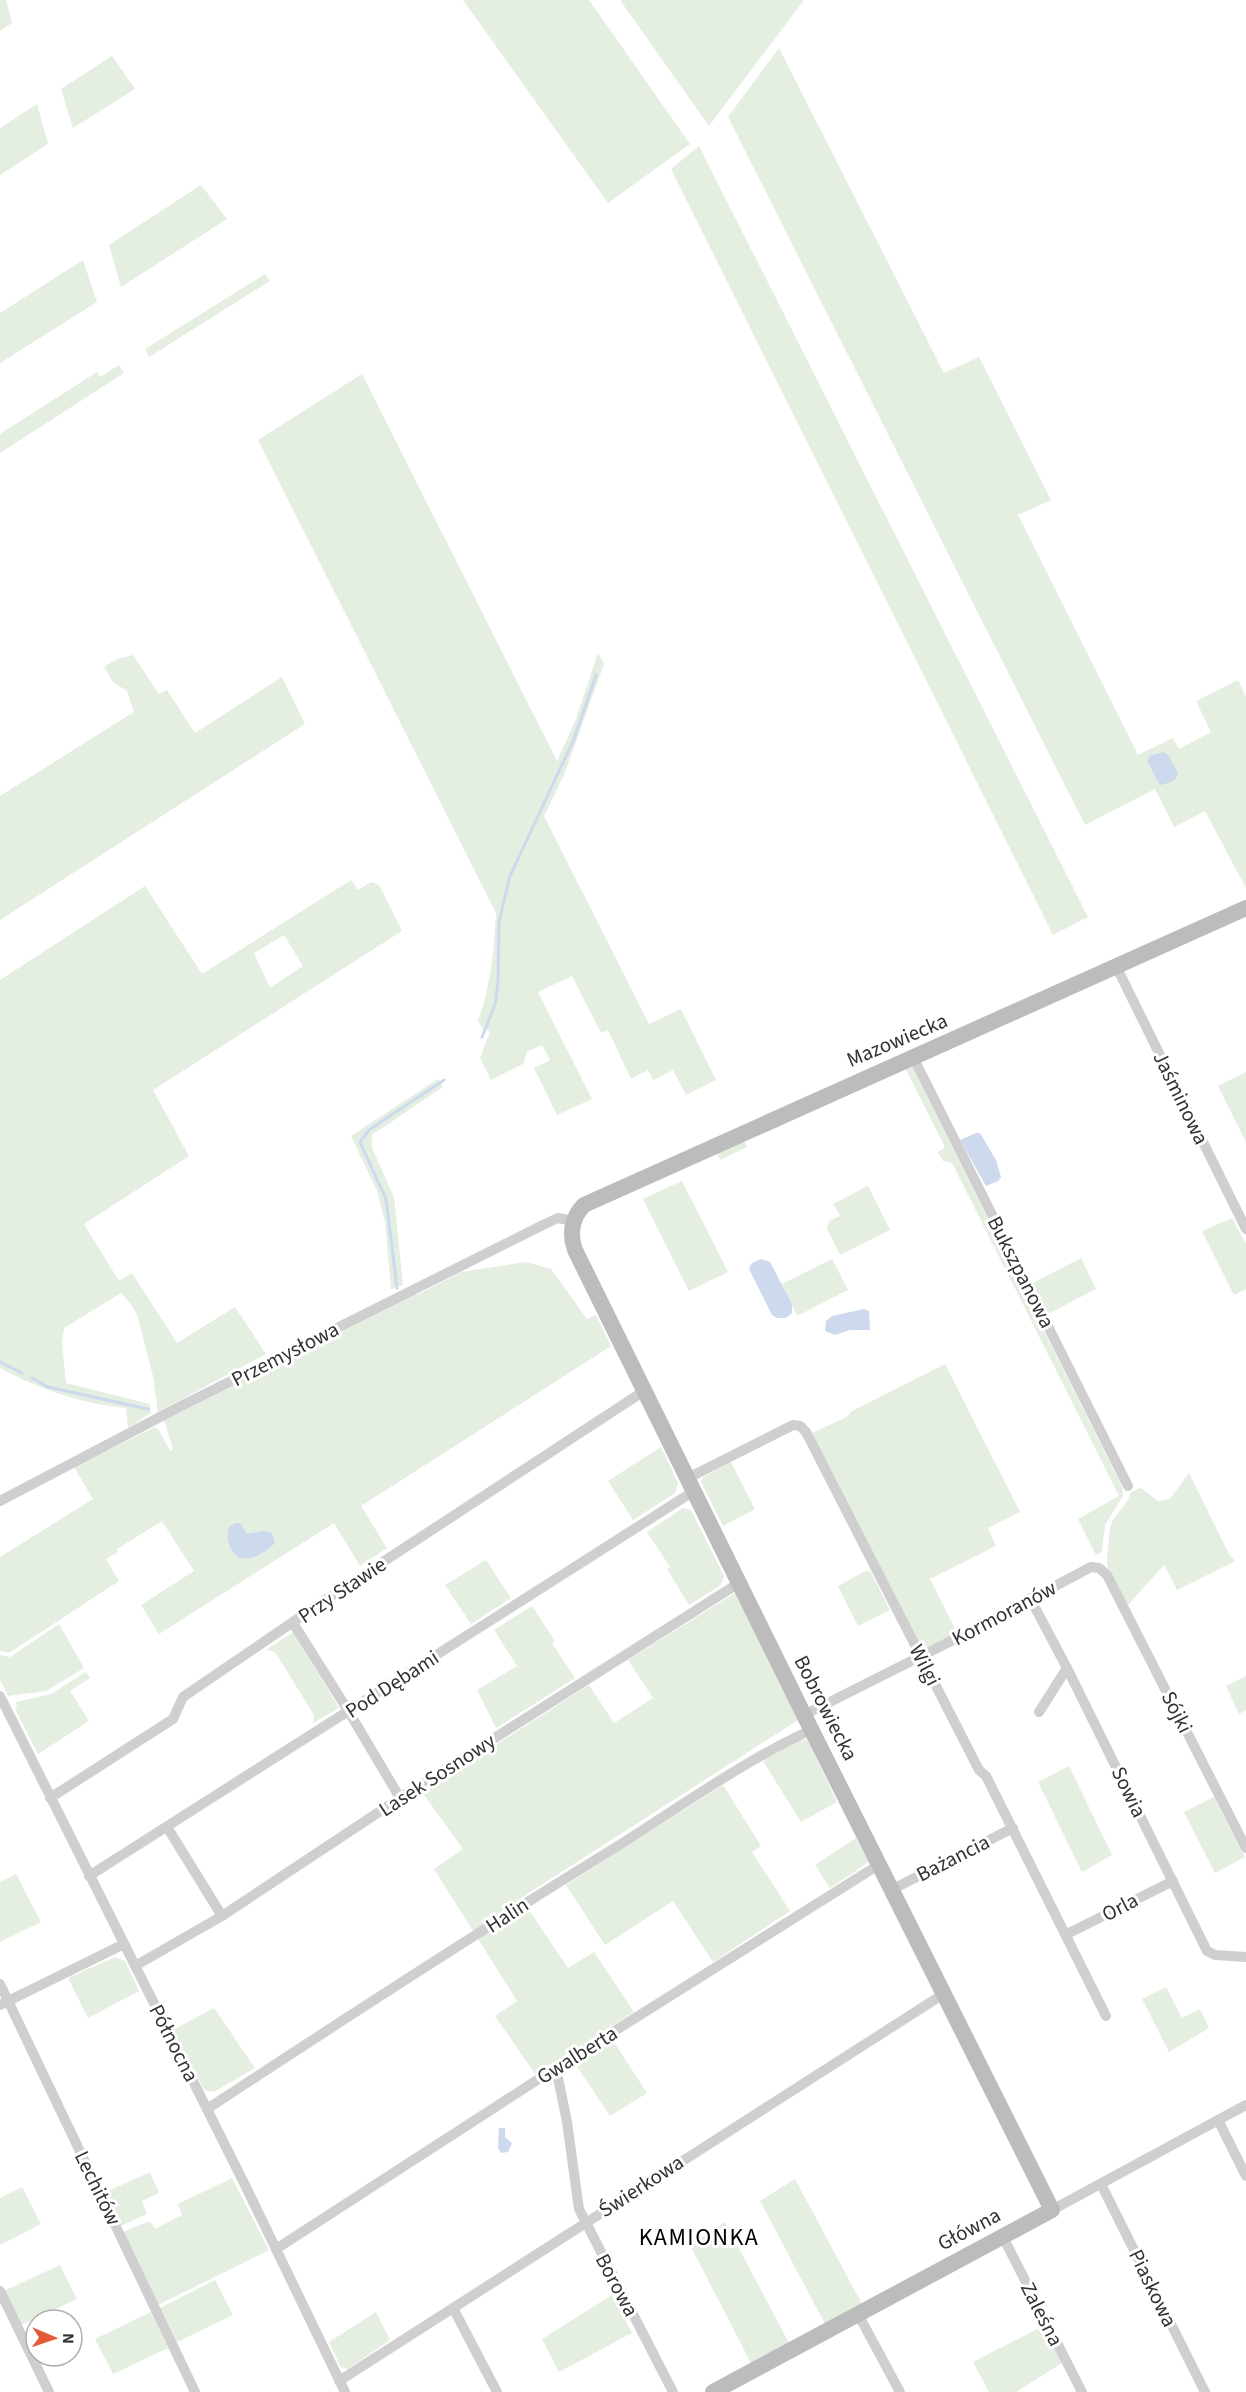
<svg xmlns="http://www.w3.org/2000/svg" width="1246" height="2392" viewBox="0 0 1246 2392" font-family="'Source Sans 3',sans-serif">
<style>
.green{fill:#e4eee1;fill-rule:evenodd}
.water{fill:#cdd9ed}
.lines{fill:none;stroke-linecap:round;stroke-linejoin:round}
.stream{stroke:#cdd9ed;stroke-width:3}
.street{stroke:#cfcfcf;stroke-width:10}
.secondary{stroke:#bcbcbc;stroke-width:16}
.labels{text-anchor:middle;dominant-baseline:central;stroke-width:6;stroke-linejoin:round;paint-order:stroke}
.street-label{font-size:21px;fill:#323232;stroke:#fff}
.quarter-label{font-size:24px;letter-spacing:1.5px;fill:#000;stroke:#fff}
</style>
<rect width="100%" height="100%" fill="#fff"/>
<g class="green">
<polygon points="0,0 6,0 12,23 0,31"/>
<polygon points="463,0 589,0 690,144 608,203"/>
<polygon points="620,0 804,0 709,126"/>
<polygon points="779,48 944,373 979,357 1051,500 1018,515 1138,755 1173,738 1179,749 1211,732 1196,701 1238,680 1246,697 1246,888 1205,811 1174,827 1155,789 1085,825 728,117"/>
<polygon points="112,56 135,89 73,128 61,89"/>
<polygon points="37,104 48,144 0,175 0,128"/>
<polygon points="699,146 1088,917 1053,935 671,169"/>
<polygon points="201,185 227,219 121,287 109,245"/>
<polygon points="83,260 97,302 0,363 0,313"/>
<polygon points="265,274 270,281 149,357 145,349"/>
<polygon points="119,365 124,373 0,453 0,434 97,372 100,377"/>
<path d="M362,374L557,761L576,719L598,653L604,664L564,775L544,816L649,1024L681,1009L716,1080L686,1095L673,1070L653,1080L648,1070L631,1079L608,1030L601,1033L572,976L538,992L592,1099L557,1115L534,1068L550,1060L542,1045L527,1052L523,1064L491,1080L480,1058L490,1032L482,1028L478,1021C491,986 494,950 496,913L258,440Z"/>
<polygon points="133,655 159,694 167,690 195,733 282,677 305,724 0,920 0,796 134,712 127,691 113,682 104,667 117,659"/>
<path d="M351,880L358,890L371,882L379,885L402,931L153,1090L189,1156L84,1224L119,1281L132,1273L177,1343L235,1307L266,1354L158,1412L153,1376L137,1315L130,1303L121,1293L64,1328L62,1342L66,1383L150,1404L151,1413L128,1428L126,1408C82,1404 39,1389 0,1368V980L145,886L202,974ZM284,935L303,966L270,988L254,953Z"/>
<polygon points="911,1065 1122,1487 1123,1496 1105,1525 1102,1552 1096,1555 1078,1519 1119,1496 952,1163 943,1161 938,1152 945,1147 905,1068"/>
<polygon points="1246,1072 1246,1142 1218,1086"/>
<polygon points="438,1079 443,1087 372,1135 372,1148 394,1197 403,1285 391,1289 385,1222 377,1191 351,1136"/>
<polygon points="744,1141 747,1147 720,1160 717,1153"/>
<polygon points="682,1181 728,1272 689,1291 643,1199"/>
<polygon points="868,1186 890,1230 840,1255 827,1229 829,1221 840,1216 833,1204"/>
<polygon points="1232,1218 1246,1244 1246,1289 1234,1295 1202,1231"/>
<polygon points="1081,1258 1096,1289 1046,1315 1031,1284"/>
<polygon points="832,1259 848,1290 797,1316 782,1284"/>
<polygon points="526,1262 551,1269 587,1319 596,1315 611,1346 361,1506 387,1548 360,1566 334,1523 159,1634 141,1605 194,1571 162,1521 117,1549 118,1552 106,1559 119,1581 9,1653 0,1651 0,1557 93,1499 74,1467 155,1427 159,1430 170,1451 173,1449 164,1420 415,1291 417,1295 461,1272"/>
<polygon points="945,1364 1020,1512 988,1528 996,1546 930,1579 957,1633 920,1652 810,1434 847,1417 852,1411"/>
<polygon points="661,1447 678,1483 675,1493 633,1520 608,1481"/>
<polygon points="731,1462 755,1509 723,1526 701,1482 703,1477"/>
<polygon points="1189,1473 1229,1554 1235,1561 1177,1590 1164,1565 1126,1607 1108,1572 1107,1556 1110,1528 1113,1520 1128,1500 1131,1492 1141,1488 1158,1501 1170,1499"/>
<polygon points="683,1508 691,1510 724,1576 721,1585 689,1605 667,1569 670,1567 647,1532"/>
<polygon points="486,1560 511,1598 471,1624 445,1585"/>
<polygon points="867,1570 871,1572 890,1610 858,1626 838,1586"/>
<polygon points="735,1593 798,1720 521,1898 568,1968 594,1952 634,2012 535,2074 495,2016 517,2001 434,1869 463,1849 422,1792 589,1685 614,1723 653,1698 628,1660"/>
<polygon points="532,1606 555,1641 552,1643 575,1678 496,1728 477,1690 517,1666 494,1630"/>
<polygon points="59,1624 84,1668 46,1691 8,1696 0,1680 0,1655 10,1657"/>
<polygon points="293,1632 339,1708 313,1723 314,1715 275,1652 266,1650"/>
<polygon points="86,1672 90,1678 70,1691 89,1721 38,1754 15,1709 17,1707 16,1702 51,1694"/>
<polygon points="1246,1676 1246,1710 1239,1714 1226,1686"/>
<polygon points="807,1739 837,1802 801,1822 763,1761 794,1742"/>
<polygon points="1069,1766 1112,1855 1082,1872 1038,1782"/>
<polygon points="723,1785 761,1846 752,1852 790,1911 713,1962 673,1901 605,1945 566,1885"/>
<polygon points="1214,1797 1245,1857 1215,1873 1184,1812"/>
<polygon points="856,1838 869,1862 830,1888 815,1865"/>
<polygon points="16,1874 41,1922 0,1942 0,1882"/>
<polygon points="115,1957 125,1961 139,1991 88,2018 68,1978"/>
<polygon points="1166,1987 1182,2018 1200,2009 1209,2028 1169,2052 1142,1999"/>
<polygon points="214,2008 255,2068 214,2092 204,2090 173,2030"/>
<polygon points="612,2039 647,2093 610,2116 574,2062"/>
<polygon points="150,2172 159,2193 142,2201 147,2214 120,2226 104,2193"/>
<polygon points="232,2178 269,2250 158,2305 123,2232 150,2221 155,2229 182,2215 178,2204"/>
<polygon points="795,2179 862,2304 825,2324 760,2201"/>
<polygon points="22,2187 41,2224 0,2245 0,2198"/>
<polygon points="725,2222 789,2343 751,2363 690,2245"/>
<polygon points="60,2265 77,2299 21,2325 4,2291"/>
<polygon points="215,2280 233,2315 177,2342 160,2308"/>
<polygon points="612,2295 632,2333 559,2372 542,2339"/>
<polygon points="151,2312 168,2348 113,2374 95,2339"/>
<polygon points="376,2312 390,2340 348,2369 341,2367 329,2342"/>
<polygon points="1043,2326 1062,2363 1016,2392 989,2392 973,2362"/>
</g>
<g class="water">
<path d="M1163,752L1168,755L1178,773C1175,782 1169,783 1160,785L1147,761L1150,756Z"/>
<polygon points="976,1133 980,1133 996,1160 1001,1177 998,1181 986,1186 960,1140"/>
<polygon points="761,1259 770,1262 792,1304 792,1313 786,1318 777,1318 772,1315 749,1269 752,1263"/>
<polygon points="864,1309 869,1311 870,1330 850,1330 835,1335 825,1331 826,1321 832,1316"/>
<path d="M235,1523H240L247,1534L263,1531L272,1533L275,1543C263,1555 239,1569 230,1547C227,1540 227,1534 229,1527Z"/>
<polygon points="499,2128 505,2128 505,2137 512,2143 508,2152 501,2153 498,2148"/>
</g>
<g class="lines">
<g class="stream">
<polyline points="482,1037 495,1005 498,982 499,922 510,876 574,739 596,675"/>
<polyline points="397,1288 386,1199 360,1142 369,1130 444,1080"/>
<polyline points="0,1362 22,1373"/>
<polyline points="32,1378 48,1387 148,1409"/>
</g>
<g class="street">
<polyline points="1116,966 1246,1229"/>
<polyline points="913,1057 1128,1486"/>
<polyline points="688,1478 793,1425 800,1426 806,1432 979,1770 986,1776 1106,2016"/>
<polyline points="0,1501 181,1406 543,1225 558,1218 574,1221"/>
<polyline points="1030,1598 1067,1668 1207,1951 1215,1955 1246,1957"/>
<polyline points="293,1623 349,1712 400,1798"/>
<polyline points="0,1696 246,2187 345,2392"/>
<polyline points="1039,1712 1067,1668"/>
<polyline points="804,1715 959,1637 1091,1567 1099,1568 1107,1575 1246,1848"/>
<polyline points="50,1798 173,1719 183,1697 337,1592 644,1391"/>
<polyline points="167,1827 222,1916"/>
<polyline points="89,1876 694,1491"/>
<polyline points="893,1889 1013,1828"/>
<polyline points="1067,1934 1173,1881"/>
<polyline points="135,1966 222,1916 400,1798 739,1583"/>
<polyline points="0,1984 195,2392"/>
<polyline points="0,2005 124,1944"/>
<polyline points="551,2071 558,2078 567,2122 579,2209 673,2392"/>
<path d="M207,2109C341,2021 476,1933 613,1849C677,1809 743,1761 811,1730"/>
<polyline points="1218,2120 1246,2176"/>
<polyline points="1101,2184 1205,2392"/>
<polyline points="1052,2210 1246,2105"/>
<polyline points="1003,2237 1082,2392"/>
<polyline points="276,2249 551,2071 880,1864"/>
<polyline points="0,2291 49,2392"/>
<polyline points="453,2308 497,2392"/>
<polyline points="858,2314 900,2392"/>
<polyline points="339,2381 945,1993"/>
</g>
<path class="secondary" d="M713,2392L1052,2210L804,1715L575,1250C569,1234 572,1217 584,1205L1246,908"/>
</g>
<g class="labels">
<g class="street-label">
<text transform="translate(897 1040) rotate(-23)">Mazowiecka</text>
<text transform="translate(1181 1098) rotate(64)">Jaśminowa</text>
<text transform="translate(1021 1272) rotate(63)">Bukszpanowa</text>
<text transform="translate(285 1354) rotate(-27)">Przemysłowa</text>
<text transform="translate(342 1590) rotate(-34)">Przy Stawie</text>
<text transform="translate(1004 1613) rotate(-28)">Kormoranów</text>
<text transform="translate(925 1665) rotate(63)">Wilgi</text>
<text transform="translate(392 1684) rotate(-33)">Pod Dębami</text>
<text transform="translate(826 1708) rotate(63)">Bobrowiecka</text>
<text transform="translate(1177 1712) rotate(63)">Sójki</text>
<text transform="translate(437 1775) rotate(-33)">Lasek Sosnowy</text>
<text transform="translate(1129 1792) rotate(64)">Sowia</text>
<text transform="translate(953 1858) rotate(-27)">Bażancia</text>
<text transform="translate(1120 1907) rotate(-27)">Orla</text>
<text transform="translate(507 1915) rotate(-33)">Halin</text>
<text transform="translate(174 2043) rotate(63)">Północna</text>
<text transform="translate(577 2055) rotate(-32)">Gwalberta</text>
<text transform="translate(641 2186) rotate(-33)">Świerkowa</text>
<text transform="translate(98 2188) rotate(64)">Lechitów</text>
<text transform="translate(969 2229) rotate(-28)">Główna</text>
<text transform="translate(617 2285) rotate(62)">Borowa</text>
<text transform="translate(1153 2288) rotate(64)">Piaskowa</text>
<text transform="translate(1042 2314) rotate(63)">Zaleśna</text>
</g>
<g class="quarter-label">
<text x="699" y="2237">KAMIONKA</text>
</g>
</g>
<g transform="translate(54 2338) rotate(92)"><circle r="28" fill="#ffffff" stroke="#adadad" stroke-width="1.5"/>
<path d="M0-4.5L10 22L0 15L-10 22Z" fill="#e45938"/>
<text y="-9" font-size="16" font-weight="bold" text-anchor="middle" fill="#323232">N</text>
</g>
</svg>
